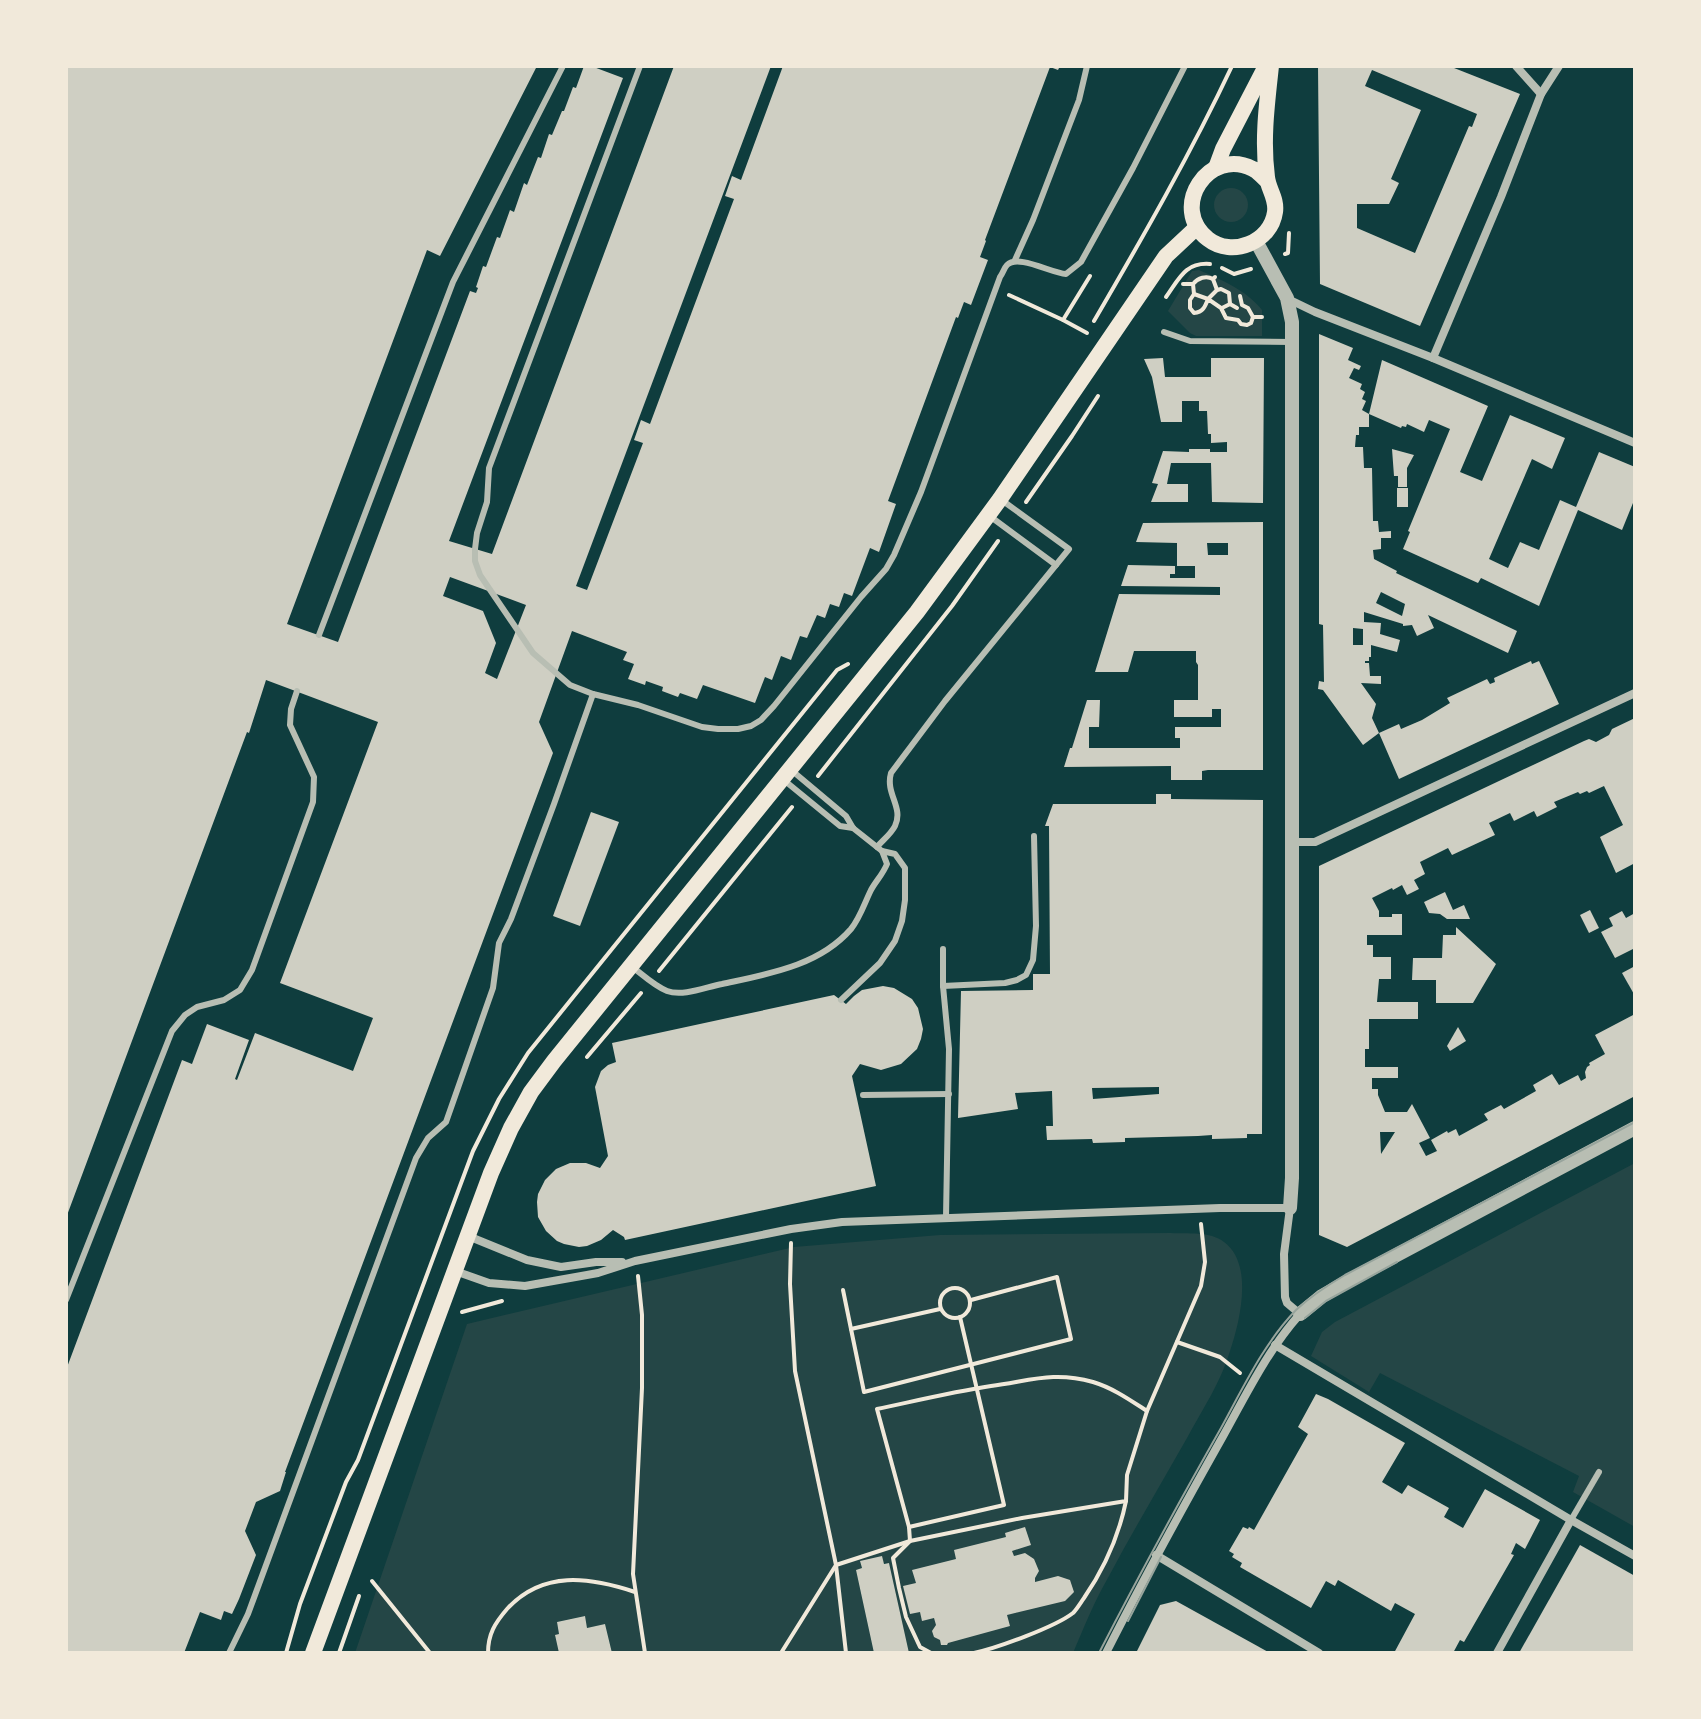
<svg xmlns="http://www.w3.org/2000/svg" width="1701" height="1719" viewBox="0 0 1701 1719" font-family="Overpass,sans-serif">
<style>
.green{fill:#244646}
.building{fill:#cfcfc3;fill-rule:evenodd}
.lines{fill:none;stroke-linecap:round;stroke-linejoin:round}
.path{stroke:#f1e9da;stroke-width:4}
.service{stroke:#b8beb3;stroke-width:6}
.minor{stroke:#b8beb3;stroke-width:8}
.tertiary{stroke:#b8beb3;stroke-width:14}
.secondary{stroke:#f1e9da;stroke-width:16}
.tram{stroke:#97a49c;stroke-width:2}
</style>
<rect width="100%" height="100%" fill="#0f3d3e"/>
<g class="green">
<circle cx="1231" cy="205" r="17"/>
<path d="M1199,270C1222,280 1246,290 1262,310V336H1196L1190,333L1168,311L1192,271Z"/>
<polygon points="1635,1163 1635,1527 1573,1492 1579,1476 1380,1373 1369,1392 1311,1356 1322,1332 1335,1322"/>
<path d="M1171,1233C1187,1234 1210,1231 1224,1242C1254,1264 1240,1321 1230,1351C1221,1382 1202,1410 1187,1438C1161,1484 1134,1529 1109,1576C1095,1600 1084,1627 1073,1653H909L889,1563L860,1561L862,1568L856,1570L874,1653H612L605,1624L587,1628L584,1616L557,1622L559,1634L555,1636L559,1653H355L467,1324L794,1247L940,1235Z"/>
</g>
<g class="building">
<path d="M66,66H537L440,256L427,250L287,624L338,642L470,291L476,293L478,288L476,287L483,266L486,267L497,237L500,238L510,210L514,212L524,183L527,185L538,157L541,158L549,134L552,135L562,111H564L573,87L576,88L584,66H591L623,78L449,541L492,554L674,66H771L576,586L587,590L643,443L634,440L641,420L650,424L734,199L725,196L732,176L741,180L783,66H1060L1058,70L1050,67L985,240L986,241L980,257L988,260L971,305L964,302L958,318L956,317L888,501L896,504L879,552L870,548L852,596L844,593L839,607L830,604L825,618L817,615L807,638L800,636L791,660L781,656L772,680L765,677L755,703L703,685L697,699L680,693L678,697L662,691L663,687L646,681L645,685L628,679L634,664L623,660L627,652L572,631L539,722L553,753L285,1472H286L280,1491L256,1502L245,1531L256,1555L239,1599L232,1614L224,1611L221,1620L200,1612L184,1653H66V1370L182,1060L192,1064L207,1024L249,1040L235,1079L237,1080L255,1033L353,1071L373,1018L280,983L378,722L266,680L249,733L247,732L66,1218ZM450,577L526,605L497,679L485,673L496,643L483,611L443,596Z"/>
<path d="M1318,66H1449L1520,94L1420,326L1320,284ZM1372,70L1477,114L1472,127L1469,126L1415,253L1357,228V204H1389L1399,183L1391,179L1421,110L1365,86Z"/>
<path d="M1319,334L1353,348L1348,360L1361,366L1359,370L1354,368L1349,378L1362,384L1360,389L1365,392L1362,399L1366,401L1362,410L1369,414L1382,360L1488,406L1460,472L1482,481L1510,415L1565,438L1552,469L1532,459L1489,559L1508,568L1520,542L1539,550L1560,500L1576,507L1599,452L1635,467V498L1622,530L1578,510L1539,606L1481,578L1478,583L1403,549L1410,532L1408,531L1450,429L1429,420L1424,432L1407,424L1406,427L1402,426L1401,428L1369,414V427H1359V435H1356L1355,447H1363L1364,468H1372L1373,521H1378L1379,532L1391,531V538H1381V549L1373,550L1374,559L1397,571L1396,573L1517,631L1508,653L1428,615L1434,628L1417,636L1412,625L1403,626V624L1364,612V622L1381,623L1380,634L1400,640L1397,652L1371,645V657H1369V661H1365V663H1369L1370,676H1381V684L1361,683L1376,704L1372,718L1379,733L1399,724L1401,729L1422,720L1450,703L1447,698L1487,679L1490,684L1495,682L1494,678L1531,661L1532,664L1539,661L1559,704L1399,779L1379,733L1363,745L1323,690L1318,689L1319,681L1324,682L1323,625L1319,624ZM1381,592L1405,604L1402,616L1376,603ZM1353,628L1363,629V645H1353Z"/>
<polygon points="1163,358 1165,377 1211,377 1211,358 1264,358 1263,503 1212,502 1211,463 1171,463 1167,484 1188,484 1188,502 1151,502 1158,484 1152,483 1163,451 1189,452 1189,449 1210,449 1210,452 1227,452 1227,442 1211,443 1211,434 1208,434 1207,411 1199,411 1199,401 1182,401 1182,422 1161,422 1152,377 1144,359"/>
<polygon points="1392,449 1414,455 1407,468 1407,487 1398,487 1398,476 1394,476"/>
<rect x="1397" y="488" width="11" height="19"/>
<path d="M1263,522V770H1208L1202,771V780H1171V766L1064,767L1070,748H1072L1087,700H1100L1099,727H1089V748H1180V738H1175V727H1221V709H1212V717H1174V700H1198V665L1196,662V651H1134L1128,672H1095L1119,594L1220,595V587L1121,586L1128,565L1175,566V574H1170V578H1195V566H1177V543L1136,542L1143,523ZM1207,543H1228V555H1208Z"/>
<path d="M1635,718V863L1616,873L1600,837L1623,825L1604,786L1589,793L1587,791L1580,794L1578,792L1554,802L1557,807L1537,817L1534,811L1514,821L1510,813L1489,823L1495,835L1452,855L1448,848L1420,862L1425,874L1414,880L1419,889L1407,895L1402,885L1393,890L1392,888L1372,898L1379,911V917H1392V914H1402V935H1367V945H1373V957H1391V979H1379L1377,1002H1418V1019H1369V1049H1365V1067H1398V1078H1372V1089H1378V1095L1385,1112H1407L1412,1104L1430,1138L1419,1143L1426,1156L1437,1151L1431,1140L1447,1131L1448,1133L1456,1129L1459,1136L1488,1120L1484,1114L1501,1105L1504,1109L1536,1091L1533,1085L1552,1074L1559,1085L1578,1075L1581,1081L1586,1078L1585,1072L1587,1067L1590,1065L1589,1063L1605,1054L1595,1035L1635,1014V1096L1347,1247L1319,1235V866L1584,741L1589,739L1596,742L1609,735L1612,729ZM1380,1132H1395L1381,1154Z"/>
<path d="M1156,794H1171V799L1263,800L1262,1134H1247V1138L1212,1139V1135L1198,1136L1125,1138V1142L1093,1143L1092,1139L1047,1140L1046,1126H1053L1052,1091L1015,1093L1018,1109L958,1118L961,991L1033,990V974H1050L1049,826H1045L1053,804H1156ZM1159,1087V1094L1093,1099L1092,1088Z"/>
<polygon points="591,812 619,822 580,926 553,916"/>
<polygon points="1445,892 1453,910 1464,905 1470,919 1447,919 1440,914 1429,913 1424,902"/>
<polygon points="1590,910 1599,928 1589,933 1580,915"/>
<polygon points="1622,911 1626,918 1635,913 1635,948 1615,958 1601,932 1613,926 1609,918"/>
<polygon points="1456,927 1496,964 1473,1003 1436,1003 1436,980 1412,980 1413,958 1442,958 1443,935 1456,935"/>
<polygon points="1635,966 1635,996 1622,973"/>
<polygon points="883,986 894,988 912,999 918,1008 923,1029 921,1039 917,1049 901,1064 881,1070 860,1064 852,1076 876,1186 625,1240 624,1237 613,1230 601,1240 587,1246 579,1247 564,1244 557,1241 546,1231 538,1217 537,1202 538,1194 545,1180 556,1169 570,1163 586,1163 600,1168 608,1156 595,1087 601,1071 608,1065 616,1062 612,1043 834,995 846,1004 854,996 862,990"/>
<polygon points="1458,1027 1466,1041 1450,1051 1447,1046"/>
<polygon points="1316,1394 1328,1399 1405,1443 1382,1482 1402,1494 1408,1485 1449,1508 1444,1517 1463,1528 1485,1489 1540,1520 1525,1549 1516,1543 1511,1554 1514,1555 1464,1642 1460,1640 1453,1653 1394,1653 1415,1614 1395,1603 1391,1611 1338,1580 1335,1586 1326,1581 1311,1608 1240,1567 1242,1563 1232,1557 1234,1554 1229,1551 1243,1527 1248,1529 1249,1527 1254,1530 1308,1434 1298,1427"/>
<polygon points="1025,1527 1031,1545 1012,1551 1014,1556 1025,1553 1034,1559 1039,1571 1035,1578 1035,1582 1058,1576 1070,1580 1074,1592 1065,1601 1007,1615 1010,1626 948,1643 947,1645 941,1645 940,1640 934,1637 932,1631 936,1625 934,1618 922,1621 920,1612 910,1614 903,1586 916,1583 912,1570 956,1559 954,1550 1006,1537 1005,1533"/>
<polygon points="1580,1545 1635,1576 1635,1653 1519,1653"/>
<polygon points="882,1556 884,1564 889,1563 909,1653 874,1653 856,1570 862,1568 860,1561"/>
<polygon points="1176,1601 1270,1653 1136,1653 1160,1605"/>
<polygon points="585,1616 587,1628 605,1624 612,1653 559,1653 555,1635 559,1634 557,1622"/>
</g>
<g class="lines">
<g class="path">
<polyline points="1285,254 1288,253 1289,233"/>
<polyline points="1222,268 1234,274 1251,269"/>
<polyline points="1215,277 1213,279 1217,290"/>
<polyline points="1183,284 1193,284 1194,294 1208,299 1217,290 1221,289 1229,293 1230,304"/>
<path d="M1193,284C1198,278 1206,275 1213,279"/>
<path d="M1194,294L1190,300V308L1194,313C1203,312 1205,307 1208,299L1221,308L1226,318L1238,320L1241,324L1247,325L1251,323L1253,317"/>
<polyline points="1009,295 1063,320 1090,276"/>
<polyline points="1240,296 1242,305 1248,308 1253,317 1262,317"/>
<path d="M1166,297C1179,279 1185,262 1210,264"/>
<polyline points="1222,308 1230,304 1237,308"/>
<polyline points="1063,320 1087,333"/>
<path d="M1094,321C1143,237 1191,153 1232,66"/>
<polyline points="1026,502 1072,436 1098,396"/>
<polyline points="818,776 952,606 998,541"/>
<polyline points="659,971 792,807"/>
<polyline points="587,1057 641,993"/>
<polyline points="638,1276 642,1315 642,1388 633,1574 645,1653"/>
<circle cx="955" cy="1303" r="15"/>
<polyline points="843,1290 851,1329"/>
<polyline points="940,1309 851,1329 864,1392 1071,1339 1057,1277 971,1300"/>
<polyline points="462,1312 502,1301"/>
<polyline points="1177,1342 1220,1357 1240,1373"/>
<path d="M909,1527L877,1409C915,1401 952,1392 991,1386C1030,1381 1053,1371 1093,1382C1113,1388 1130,1400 1147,1411"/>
<polyline points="372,1581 430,1653"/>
<polyline points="286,1653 300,1604 346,1482 358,1460 473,1151 499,1099 528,1053 837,670 848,664"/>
<polyline points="339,1653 359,1596"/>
<path d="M488,1653C488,1634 495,1623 507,1609C543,1570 589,1577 635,1592"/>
<polyline points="781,1653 836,1565 795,1371 790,1284 791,1243"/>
<polyline points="846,1653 836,1565 910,1541 1022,1518 1126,1501 1127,1475 1147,1411 1201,1286 1205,1262 1201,1224"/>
<polyline points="931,1653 920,1647 906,1617 899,1588 893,1558 910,1541 909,1527 1004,1505 960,1317"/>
<path d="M974,1653C997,1648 1055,1627 1073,1613C1077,1609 1081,1602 1084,1598C1104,1569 1119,1535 1126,1501"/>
</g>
<g class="service">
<path d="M640,66L489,468L487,502L477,533L475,549V561L480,575L533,653L570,685L593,694L638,705L702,727L718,729H738L751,726L761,720L774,706L861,597L886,569L894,555L921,492L1000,277C1003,273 1004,268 1007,265C1018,254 1051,273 1066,274L1081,262L1133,168L1185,66"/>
<polyline points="1015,260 1033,220 1079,100 1087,66"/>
<polyline points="1164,332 1190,341 1292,342"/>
<polyline points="991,517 1056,565"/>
<polyline points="319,635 453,282 563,66"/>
<polyline points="790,769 846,816 853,828 882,851 895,854 905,868 905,900 902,921 895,941 880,963 841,1000"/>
<polyline points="785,781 840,826 853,828"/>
<path d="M877,847C883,840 891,834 895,826C904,807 885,794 891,773L945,701L1069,549L1003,501"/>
<polyline points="943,949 943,986 949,1049 946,1217"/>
<path d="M631,966C642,974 654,986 667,991C683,997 706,987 722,984C768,974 819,966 851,929C860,918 865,902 871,890C876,881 883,874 887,864L882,851"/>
<polyline points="943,986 1005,983 1017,980 1026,975 1033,960 1036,926 1034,836"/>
<polyline points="863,1095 949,1094"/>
<polyline points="66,1300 172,1031 185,1015 197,1007 224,1000 240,990 252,970 313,802 314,777 290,725 291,709 297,691"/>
<polyline points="1571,1520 1599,1472"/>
<polyline points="229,1653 248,1614 416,1158 428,1138 446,1122 493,988 499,943 511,919 554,804 593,694"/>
</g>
<g class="minor">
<polyline points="1516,66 1541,94"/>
<polyline points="1288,299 1315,312 1433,358 1635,443"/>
<polyline points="1433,358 1501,197 1541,94 1559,66"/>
<polyline points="1293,842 1315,842 1635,693"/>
<polyline points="468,1236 527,1260 561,1267 596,1262 622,1262"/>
<path d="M455,1271L489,1283L525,1286L598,1273L635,1261L791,1229L842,1222L1220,1208H1290L1284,1254L1285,1297L1287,1303L1300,1314C1267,1351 1246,1395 1222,1438C1182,1509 1143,1580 1106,1653"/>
<polyline points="1275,1345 1571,1520 1635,1556"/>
<polyline points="1156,1555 1319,1653"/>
<polyline points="1497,1653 1571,1520"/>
</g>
<g class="tertiary">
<polyline points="1256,241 1287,298 1292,322 1292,1178 1290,1208"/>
<polyline points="1300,1314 1322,1296 1348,1281 1635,1128"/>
</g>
<g class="secondary">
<polyline points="1216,168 1223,149 1266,66"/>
<path d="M1267,181C1263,177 1258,171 1253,169C1209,146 1168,208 1208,239C1232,258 1271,242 1275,212C1277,198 1268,189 1267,177C1262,140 1267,103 1271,66"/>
<polyline points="313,1653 491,1173 511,1128 531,1092 554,1061 917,612 1000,499 1166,256 1197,227"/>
</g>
<g class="tram">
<polyline points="1305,1318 1326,1301 1397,1262"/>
<polyline points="1128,1621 1161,1557"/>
<path d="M1099,1653C1138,1577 1179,1502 1221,1428C1243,1388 1264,1343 1296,1310C1311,1296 1328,1285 1345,1275L1635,1122"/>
</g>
</g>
<rect width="1701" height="1719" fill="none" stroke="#f1e9da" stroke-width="136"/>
</svg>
